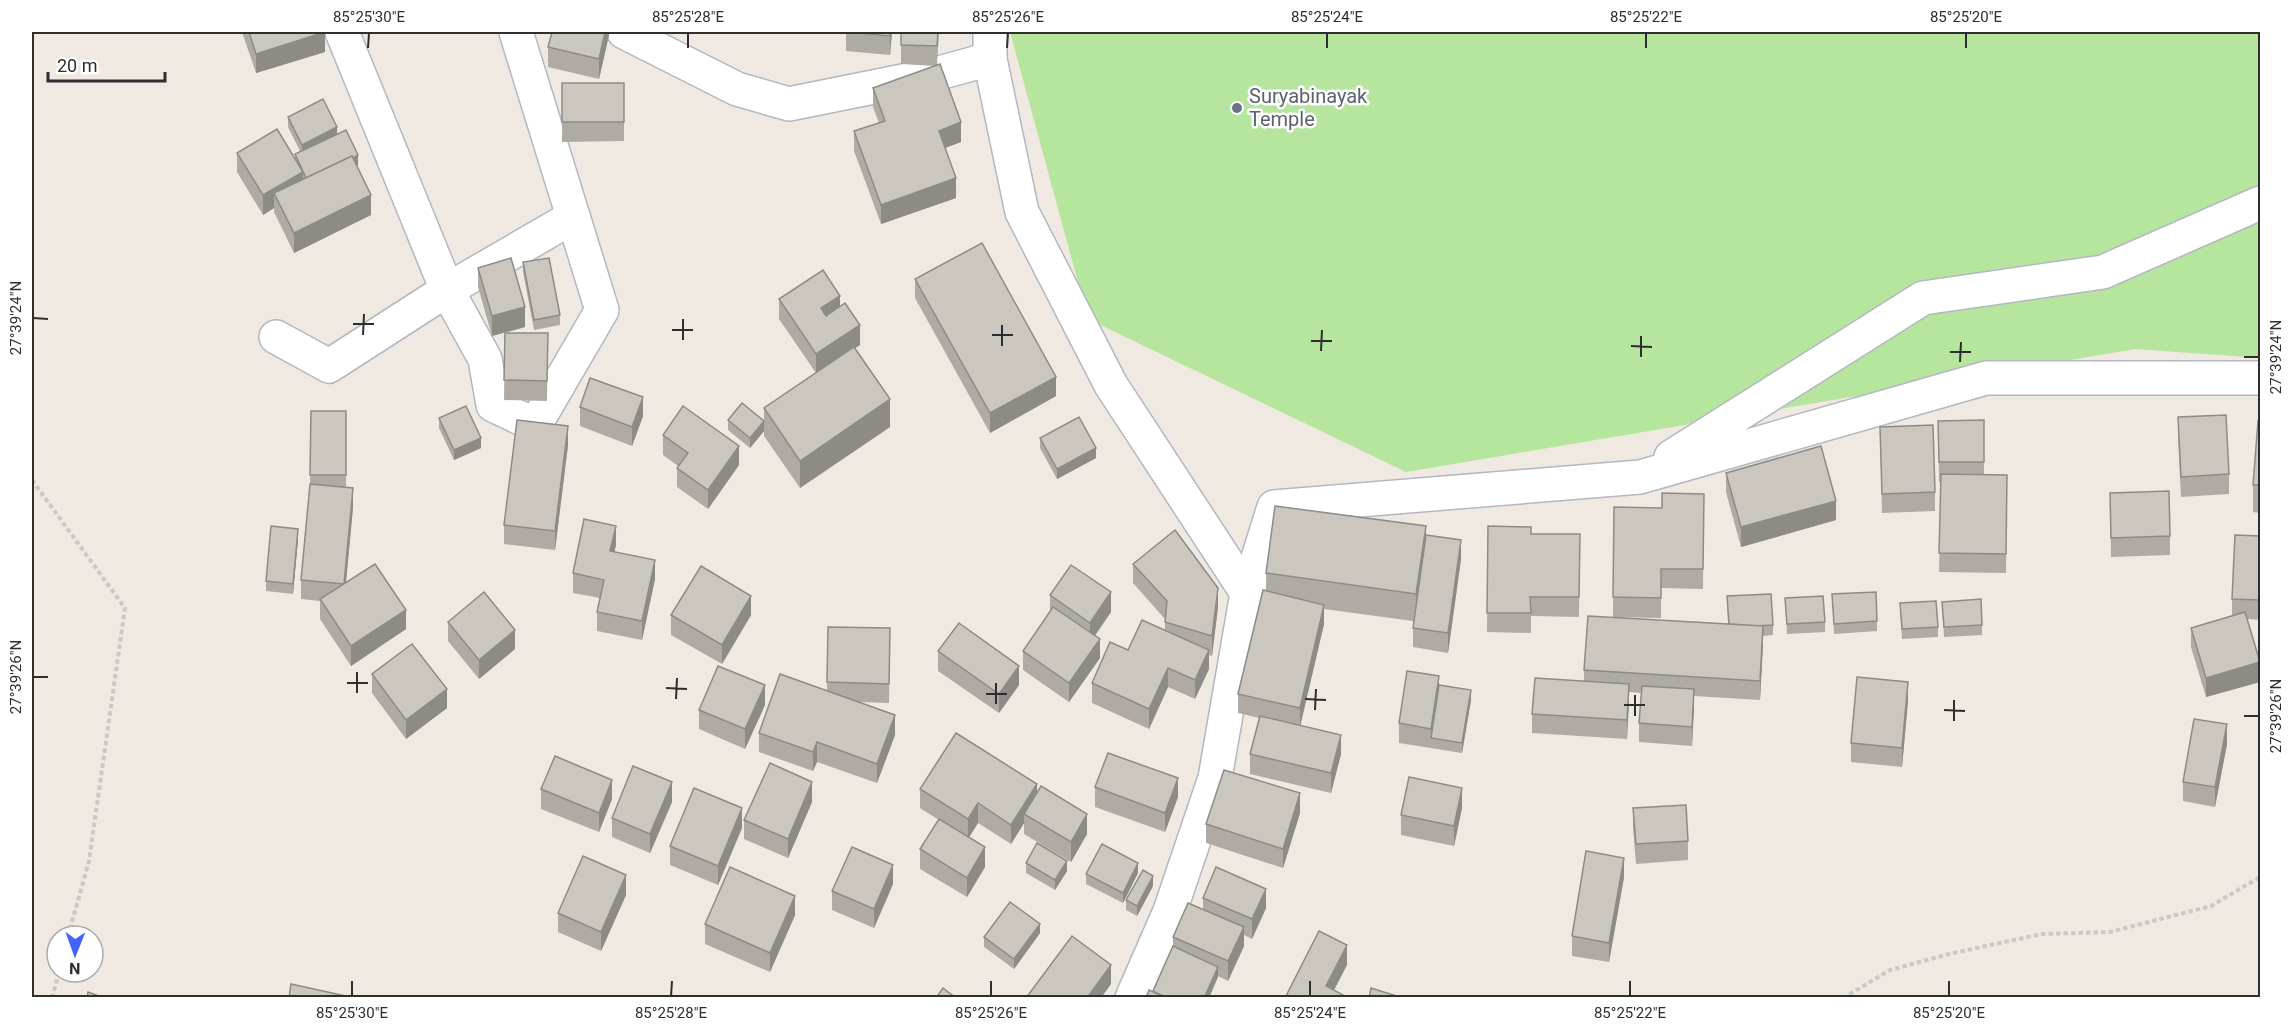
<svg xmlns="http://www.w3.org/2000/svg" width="2292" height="1029" viewBox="0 0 2292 1029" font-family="Roboto,sans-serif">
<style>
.green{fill:#b6e59e}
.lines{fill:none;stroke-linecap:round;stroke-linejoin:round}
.street-casing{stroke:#b4b7c1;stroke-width:36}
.secondary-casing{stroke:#b4b7c1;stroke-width:36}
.path{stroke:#c9c9c9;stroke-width:4;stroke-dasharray:4.5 3;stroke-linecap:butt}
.street{stroke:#fff;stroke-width:33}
.secondary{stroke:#fff;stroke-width:33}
.wall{fill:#afaba4}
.shaded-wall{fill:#8e8b86}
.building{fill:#cbc7bf;stroke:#8e8b86;stroke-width:1.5}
.ticks{fill:none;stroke:#2e2e2e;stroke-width:2}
.worship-dot{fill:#6b7280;stroke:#fff;stroke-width:2}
.labels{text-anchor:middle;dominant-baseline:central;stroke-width:5;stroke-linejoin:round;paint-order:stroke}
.worship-label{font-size:20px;fill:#5b616d;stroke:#fff;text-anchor:start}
.neatline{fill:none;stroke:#2e2e2e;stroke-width:2}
.ticks-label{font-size:15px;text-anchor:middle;fill:#2e2e2e}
</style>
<rect width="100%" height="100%" fill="#efe9e1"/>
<polygon class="green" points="1010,32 2260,32 2260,358 2136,349 1406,472 1088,319"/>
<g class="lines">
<defs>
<g id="street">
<polyline points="342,32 447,290 485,359 493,405 535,425 602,310 516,32"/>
<polyline points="624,32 737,89 789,104 928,76 990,59"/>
<polyline points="276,337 329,366 447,290 573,217"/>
<polyline points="1671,457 1923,298 2103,272 2260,203"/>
<polyline points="1247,593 1274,507 1640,477 1986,378 2260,378"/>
</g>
<polyline id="secondary" points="990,32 990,59 1022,212 1111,385 1247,593 1215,778 1170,911 1132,998"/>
</defs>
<use href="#street" class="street-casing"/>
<use href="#secondary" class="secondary-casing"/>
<g class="path">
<polyline points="32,480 125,608 89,861 68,936"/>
<polyline points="52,998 59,972"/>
<polyline points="1843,998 1890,970 1953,953 2042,934 2110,932 2211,906 2260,877"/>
</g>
<use href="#street" class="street"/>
<use href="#secondary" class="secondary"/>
</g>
<g class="wall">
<polygon points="242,32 324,32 325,52 256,73"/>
<polygon points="609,32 609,35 599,79 548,67 548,47"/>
<polygon points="846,32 892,32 890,55 846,51"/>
<polygon points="901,32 939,32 937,65 961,142 945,148 956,198 881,224 854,151 854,131 879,123 873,107 873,88 935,66 901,64"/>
<polygon points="562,83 624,83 624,141 562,142"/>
<polygon points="288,117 337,134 358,165 357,166 371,215 294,253 274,212 274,208 263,215 237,172 237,153 295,159 295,154 300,151 288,127"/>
<polygon points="523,262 560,315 560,325 534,330 523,272"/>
<polygon points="478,268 525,327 492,336 478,287"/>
<polygon points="915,279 1056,396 990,433 915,298"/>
<polygon points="779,299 840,306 860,345 855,348 890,427 800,488 764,436 764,408 816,373 779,319"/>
<polygon points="505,333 548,333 547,401 504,400"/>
<polygon points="580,407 643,416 632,446 580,426"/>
<polygon points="311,411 346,411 346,487 353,507 346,582 406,629 351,666 320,619 320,601 301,599 301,580 310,488"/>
<polygon points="2178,417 2229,474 2229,494 2181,497 2178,437"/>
<polygon points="439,418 481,448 454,460 439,428"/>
<polygon points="728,420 764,431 750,448 728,430"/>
<polygon points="1984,420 1984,475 2007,475 2006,573 1939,572 1941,482 1939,482 1938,421"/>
<polygon points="2260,422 2260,513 2253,512 2253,485"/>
<polygon points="1880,427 1935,492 1935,511 1882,513"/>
<polygon points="663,435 739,465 708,509 677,487 677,468 678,466 663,455"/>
<polygon points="1040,438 1096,458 1057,479 1040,448"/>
<polygon points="568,445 555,550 504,544 504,525"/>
<polygon points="1726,473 1836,520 1741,547 1726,492"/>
<polygon points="2110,493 2170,536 2170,555 2111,557"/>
<polygon points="1704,494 1703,589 1661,588 1661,618 1613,617 1614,507 1662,508"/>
<polygon points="1488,526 1531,534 1580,534 1579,617 1531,616 1531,633 1487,632"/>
<polygon points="1426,535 1461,559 1448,653 1413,647 1413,621 1324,609 1324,624 1300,725 1341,754 1331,793 1250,774 1250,754 1259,718 1238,713 1238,694 1266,591 1266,573"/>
<polygon points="2260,536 2260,620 2247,619 2260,682 2206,697 2191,647 2191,628 2232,616 2232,599"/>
<polygon points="298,539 293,594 266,591 266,581"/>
<polygon points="616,545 614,552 655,579 642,640 597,631 597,612 600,598 573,593 573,573"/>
<polygon points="1133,564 1218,607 1212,656 1209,655 1209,669 1195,699 1168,687 1149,729 1092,703 1092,683 1128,650 1165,630 1165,619 1133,583"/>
<polygon points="1832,594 1877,621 1877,631 1834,634"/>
<polygon points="1050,595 1111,612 1095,636 1100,658 1069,702 1023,670 1023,651 1050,612"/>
<polygon points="1727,596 1773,625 1773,635 1763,636 1760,700 1694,696 1692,746 1639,742 1639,723 1641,693 1629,692 1627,739 1532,733 1532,714 1584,681 1584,670 1728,624"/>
<polygon points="1785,598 1825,622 1825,632 1787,634"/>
<polygon points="1942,602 1982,625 1982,635 1944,637"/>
<polygon points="1900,603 1938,627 1938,637 1902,639"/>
<polygon points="671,615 751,615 722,664 671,635"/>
<polygon points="448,622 515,649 479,679 448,641"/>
<polygon points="828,627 890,628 889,703 859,702 895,735 877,783 817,762 813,771 759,752 759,733 827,691"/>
<polygon points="938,651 1019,685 999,713 938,671"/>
<polygon points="372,674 447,708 406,739 372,693"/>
<polygon points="1439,685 1471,700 1462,753 1399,743 1399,723"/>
<polygon points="1908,701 1902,767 1851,762 1851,743"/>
<polygon points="765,705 745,749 699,729 699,710"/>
<polygon points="2227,744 2215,807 2183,801 2183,782"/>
<polygon points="1095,787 1178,797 1165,832 1095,807"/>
<polygon points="541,789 612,799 599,832 541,809"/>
<polygon points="920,789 1037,792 1087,834 1071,862 1024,834 1024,823 1011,844 978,823 969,837 985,867 967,897 920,869 920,849 939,820 920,808"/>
<polygon points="672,802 650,853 612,837 612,818"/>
<polygon points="812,802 788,858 744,839 744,820"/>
<polygon points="1462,808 1454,846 1401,835 1401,815"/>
<polygon points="1633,808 1688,841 1688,860 1636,864 1633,828"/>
<polygon points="1300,813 1283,868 1206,843 1206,824"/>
<polygon points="742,828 718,885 670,865 670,846"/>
<polygon points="1026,863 1067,871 1055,890 1026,873"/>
<polygon points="1138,873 1123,903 1086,884 1086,874"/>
<polygon points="1624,877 1609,962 1572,956 1572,936"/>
<polygon points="893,884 874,928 832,910 832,891"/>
<polygon points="1153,886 1137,916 1126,910 1126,900"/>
<polygon points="626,895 601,951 558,932 558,913"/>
<polygon points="1203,898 1266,908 1252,939 1244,935 1244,946 1228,981 1218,976 1173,946 1173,937 1203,909"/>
<polygon points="795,915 770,972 705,944 705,924"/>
<polygon points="1040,933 1014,969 984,947 984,937"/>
</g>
<g class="shaded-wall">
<polygon points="325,32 325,52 256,73 256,54"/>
<polygon points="605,32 609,32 609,35 599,79 599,59"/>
<polygon points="890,32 892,32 890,55"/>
<polygon points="961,122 961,142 939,150 939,131"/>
<polygon points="337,127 337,137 302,155 302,145"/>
<polygon points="358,155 358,165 307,190 307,180"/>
<polygon points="303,172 303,192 274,193 274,208 263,215 263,195"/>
<polygon points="956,178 956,198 881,224 881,205"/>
<polygon points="371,195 371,215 294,253 294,233"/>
<polygon points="840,296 840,315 821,328 821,308"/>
<polygon points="525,307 525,327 492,336 492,316"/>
<polygon points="860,325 860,345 816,374 816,354"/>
<polygon points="1056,377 1056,396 990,433 990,413"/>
<polygon points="643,397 643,416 632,446 632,427"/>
<polygon points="890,399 890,427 800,488 800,461"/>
<polygon points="764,421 764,431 750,448 750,438"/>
<polygon points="568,426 568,445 555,550 555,531"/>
<polygon points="481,438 481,448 454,460 454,450"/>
<polygon points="739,446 739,465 708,509 708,490"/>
<polygon points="1096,448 1096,458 1057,479 1057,469"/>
<polygon points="353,488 353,507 344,603 344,584"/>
<polygon points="1836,501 1836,520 1741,547 1741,527"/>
<polygon points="616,526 616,545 610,570 610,551"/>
<polygon points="1426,526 1426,554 1416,622 1416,594"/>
<polygon points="298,529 298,539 293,594 293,584"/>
<polygon points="1461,540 1461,559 1448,653 1448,633"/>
<polygon points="655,560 655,579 642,640 642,621"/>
<polygon points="1218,588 1218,607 1212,656 1212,636"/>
<polygon points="1111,592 1111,612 1090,642 1090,623"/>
<polygon points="751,596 751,615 722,664 722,645"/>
<polygon points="1324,605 1324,624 1300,727 1300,708"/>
<polygon points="406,610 406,629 351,666 351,646"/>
<polygon points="1763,626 1763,646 1760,700 1760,681"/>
<polygon points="515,630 515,649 479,679 479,660"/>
<polygon points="1100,639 1100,658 1069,702 1069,683"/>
<polygon points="1209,650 1209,669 1195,699 1195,680"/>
<polygon points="2260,662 2260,682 2206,697 2206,678"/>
<polygon points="1019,666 1019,685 999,713 999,694"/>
<polygon points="1168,668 1168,687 1149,729 1149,709"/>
<polygon points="1439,676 1439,695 1431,738 1431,729"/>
<polygon points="1908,682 1908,701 1902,767 1902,748"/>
<polygon points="1629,684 1629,703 1627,739 1627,720"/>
<polygon points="765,685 765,705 745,749 745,729"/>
<polygon points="447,689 447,708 406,739 406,720"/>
<polygon points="1694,689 1694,709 1692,746 1692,727"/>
<polygon points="1471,690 1471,700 1462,753 1462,743"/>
<polygon points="895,715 895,735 877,783 877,764"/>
<polygon points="2227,724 2227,744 2215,807 2215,787"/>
<polygon points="1341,735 1341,754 1331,793 1331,773"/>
<polygon points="817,742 817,762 813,771 813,752"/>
<polygon points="1178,778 1178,797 1165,832 1165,813"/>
<polygon points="612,780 612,799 599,832 599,813"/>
<polygon points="672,782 672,802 650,853 650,834"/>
<polygon points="812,782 812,802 788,858 788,839"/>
<polygon points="1037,784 1037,803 1024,814 1024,823 1011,844 1011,825"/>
<polygon points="1462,788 1462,808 1454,846 1454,826"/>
<polygon points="1300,793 1300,813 1283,868 1283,849"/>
<polygon points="978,803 978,823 968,839 968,819"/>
<polygon points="742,808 742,828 718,885 718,866"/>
<polygon points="1087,814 1087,834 1071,862 1071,842"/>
<polygon points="985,847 985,867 967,897 967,878"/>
<polygon points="1624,858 1624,877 1609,962 1609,943"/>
<polygon points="1067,861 1067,871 1055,890 1055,880"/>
<polygon points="1138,863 1138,873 1123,903 1123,893"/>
<polygon points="893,865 893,884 874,928 874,909"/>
<polygon points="626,875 626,895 601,951 601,932"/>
<polygon points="1153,876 1153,886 1137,916 1137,906"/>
<polygon points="1266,889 1266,908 1252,939 1252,919"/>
<polygon points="795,896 795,915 770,972 770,953"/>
<polygon points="1040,924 1040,933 1014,969 1014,959"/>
<polygon points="1244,927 1244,946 1228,981 1228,961"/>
<polygon points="1347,945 1347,965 1330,998 1326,986"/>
<polygon points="1111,965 1111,984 1101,998 1087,998"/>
<polygon points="1218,967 1218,977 1209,998 1204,998"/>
</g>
<g class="building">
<polygon points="249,32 325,32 256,54"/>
<polygon points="552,32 605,32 599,59 548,47"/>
<polygon points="849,32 890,32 890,36"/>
<polygon points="901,32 938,32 937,46 901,45"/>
<polygon points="940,64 961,122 939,131 956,178 881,205 854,131 885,121 873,88"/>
<rect x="562" y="83" width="62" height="39"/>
<polygon points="323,99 337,127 302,145 288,117"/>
<polygon points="277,129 303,172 263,195 237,153"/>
<polygon points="346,130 358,155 353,158 352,156 306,178 295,154"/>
<polygon points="352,156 371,195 294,233 274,193"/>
<polygon points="982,243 1056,377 990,413 915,279"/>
<polygon points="511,258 525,307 492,316 478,268"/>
<polygon points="549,258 560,315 534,320 523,262"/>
<polygon points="823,270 840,296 821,308 826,316 845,303 860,325 816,354 779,299"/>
<polygon points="505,333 548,333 547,381 504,380"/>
<polygon points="854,347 890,399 800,461 764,408"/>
<polygon points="590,378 643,397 632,427 580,407"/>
<polygon points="742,403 764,421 750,438 728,420"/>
<polygon points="466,406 481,438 454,450 439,418"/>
<polygon points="683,406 739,446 708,490 677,468 688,453 663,435"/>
<polygon points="311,411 346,411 346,475 310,475"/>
<polygon points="2226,415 2229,474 2181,477 2178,417"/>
<polygon points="1079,417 1096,448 1057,469 1040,438"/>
<polygon points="517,420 568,426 555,531 504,525"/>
<polygon points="1984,420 1984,462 1939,462 1938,421"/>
<polygon points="2258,421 2260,422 2260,485 2253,485"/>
<polygon points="1933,425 1935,492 1882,494 1880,427"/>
<polygon points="1821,446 1836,501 1741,527 1726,473"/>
<polygon points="1941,474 2007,475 2006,554 1939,553"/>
<polygon points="310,484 353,488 344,584 301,580"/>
<polygon points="2169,491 2170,536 2111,538 2110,493"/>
<polygon points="1662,493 1704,494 1703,569 1661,569 1661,598 1613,597 1614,507 1662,508"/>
<polygon points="1275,506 1426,526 1416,594 1266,573"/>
<polygon points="584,519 616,526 610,551 655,560 642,621 597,612 604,580 573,573"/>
<polygon points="271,526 298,529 293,584 266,581"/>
<polygon points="1488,526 1531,527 1531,534 1580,534 1579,597 1530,597 1531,613 1487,613"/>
<polygon points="1175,530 1218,588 1212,636 1165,622 1167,601 1133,564"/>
<polygon points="1426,535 1461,540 1448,633 1413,628"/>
<polygon points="2235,535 2260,536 2260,600 2232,599"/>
<polygon points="375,564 406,610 351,646 320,599"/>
<polygon points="1071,565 1111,592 1090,623 1050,595"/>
<polygon points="701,566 751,596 722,645 671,615"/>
<polygon points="1263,590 1324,605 1300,708 1238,694"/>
<polygon points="484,592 515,630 479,660 448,622"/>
<polygon points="1876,592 1877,621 1834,624 1832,594"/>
<polygon points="1771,594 1773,625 1755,626 1729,624 1727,596"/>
<polygon points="1823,596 1825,622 1787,624 1785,598"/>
<polygon points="1981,599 1982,625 1944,627 1942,602"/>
<polygon points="1936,601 1938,627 1902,629 1900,603"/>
<polygon points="1053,607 1100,639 1069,683 1023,651"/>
<polygon points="2245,612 2260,662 2206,678 2191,628"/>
<polygon points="1588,616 1763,626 1760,681 1584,670"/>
<polygon points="1142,620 1209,650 1195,680 1168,668 1149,709 1092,683 1110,642 1128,650"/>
<polygon points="959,623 1019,666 999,694 938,651"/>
<polygon points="828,627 890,628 889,684 827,682"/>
<polygon points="412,644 447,689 406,720 372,674"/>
<polygon points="718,666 765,685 745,729 699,710"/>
<polygon points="1407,671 1439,676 1431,729 1399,723"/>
<polygon points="780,674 895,715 877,764 817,742 813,752 759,733"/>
<polygon points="1857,677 1908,682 1902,748 1851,743"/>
<polygon points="1535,678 1629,684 1627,720 1532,714"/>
<polygon points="1439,685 1471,690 1462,743 1431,738"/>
<polygon points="1642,686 1694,689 1692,727 1639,723"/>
<polygon points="1260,716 1341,735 1331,773 1250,754"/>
<polygon points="2194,719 2227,724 2215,787 2183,782"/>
<polygon points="956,733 1037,784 1011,825 978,803 968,819 920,789"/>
<polygon points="1108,753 1178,778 1165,813 1095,787"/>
<polygon points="555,756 612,780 599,813 541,789"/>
<polygon points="770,763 812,782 788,839 744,820"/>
<polygon points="633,766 672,782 650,834 612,818"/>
<polygon points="1224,770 1300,793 1283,849 1206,824"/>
<polygon points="1409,777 1462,788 1454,826 1401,815"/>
<polygon points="1041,786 1087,814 1071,842 1024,814"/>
<polygon points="694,788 742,808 718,866 670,846"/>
<polygon points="1686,805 1688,841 1636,844 1633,808"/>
<polygon points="939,819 985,847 967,878 920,849"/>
<polygon points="1037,843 1067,861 1055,880 1026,863"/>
<polygon points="1102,844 1138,863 1123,893 1086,874"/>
<polygon points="852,847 893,865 874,909 832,891"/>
<polygon points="1586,851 1624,858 1609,943 1572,936"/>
<polygon points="583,856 626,875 601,932 558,913"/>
<polygon points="730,867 795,896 770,953 705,924"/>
<polygon points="1216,867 1266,889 1252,919 1203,898"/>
<polygon points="1143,870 1153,876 1137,906 1126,900"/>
<polygon points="1010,902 1040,924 1014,959 984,937"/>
<polygon points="1188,903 1244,927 1228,961 1173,937"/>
<polygon points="1319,931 1347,945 1326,986 1345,996 1344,998 1289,998 1286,996"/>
<polygon points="1072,936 1111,965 1087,998 1026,998"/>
<polygon points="1173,946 1218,967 1204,998 1167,998 1153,991"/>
<polygon points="291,984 355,998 289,998"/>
<polygon points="943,988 956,998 936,998"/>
<polygon points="1371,988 1403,998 1369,998"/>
<polygon points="1149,990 1167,998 1146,998"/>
<polygon points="88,992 104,998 87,998"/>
</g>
<path class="ticks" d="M368,48L369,33M688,48V33M1007,48L1008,33M1327,48V33M1646,48V33M1966,48V33M33,318L48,319M353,324H374M672,330H693M363,335L364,314M992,335H1013M683,340V319M1311,341H1332M1002,346V325M1631,346L1652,347M1321,351L1322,330M1950,352H1971M1641,357V336M2244,357H2259M1960,362L1961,342M33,677H48M347,683H368M666,688L687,689M357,693V672M986,694H1007M676,699L677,678M1305,699L1326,700M996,704V683M1624,705H1645M1315,710L1316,689M1944,710L1965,711M1635,716V695M2244,716H2259M1954,721V700M352,996V981M671,996L672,981M991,996V981M1310,996V981M1630,996V981M1949,996V981"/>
<circle class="worship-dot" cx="1237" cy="108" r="6"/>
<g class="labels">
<g class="worship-label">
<text x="1249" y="96">Suryabinayak<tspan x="1249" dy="23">Temple</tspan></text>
</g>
</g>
<rect width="2292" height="1029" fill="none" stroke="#ffffff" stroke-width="66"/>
<g transform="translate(75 954) rotate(181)"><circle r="28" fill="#ffffff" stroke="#ababab" stroke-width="1.5"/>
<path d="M0-4.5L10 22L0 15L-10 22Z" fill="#4264fb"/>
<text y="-9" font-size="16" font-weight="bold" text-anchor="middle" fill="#2e2e2e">N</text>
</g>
<path d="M48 72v9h117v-9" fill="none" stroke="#2e2e2e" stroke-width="3"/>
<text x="57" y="72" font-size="18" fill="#2e2e2e" stroke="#ffffff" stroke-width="4.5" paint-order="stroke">20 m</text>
<rect x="33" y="33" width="2226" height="963" class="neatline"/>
<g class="ticks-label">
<text x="369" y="22">85°25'30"E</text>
<text x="688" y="22">85°25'28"E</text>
<text x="1008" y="22">85°25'26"E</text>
<text x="1327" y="22">85°25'24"E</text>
<text x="1646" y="22">85°25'22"E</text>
<text x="1966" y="22">85°25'20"E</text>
<text transform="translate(16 318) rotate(-90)" y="5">27°39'24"N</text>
<text transform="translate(2276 357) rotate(-90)" y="5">27°39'24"N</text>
<text transform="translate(16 677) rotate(-90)" y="5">27°39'26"N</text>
<text transform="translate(2276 716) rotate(-90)" y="5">27°39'26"N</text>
<text x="352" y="1018">85°25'30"E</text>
<text x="671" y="1018">85°25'28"E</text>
<text x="991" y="1018">85°25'26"E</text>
<text x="1310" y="1018">85°25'24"E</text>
<text x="1630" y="1018">85°25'22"E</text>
<text x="1949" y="1018">85°25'20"E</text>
</g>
</svg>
